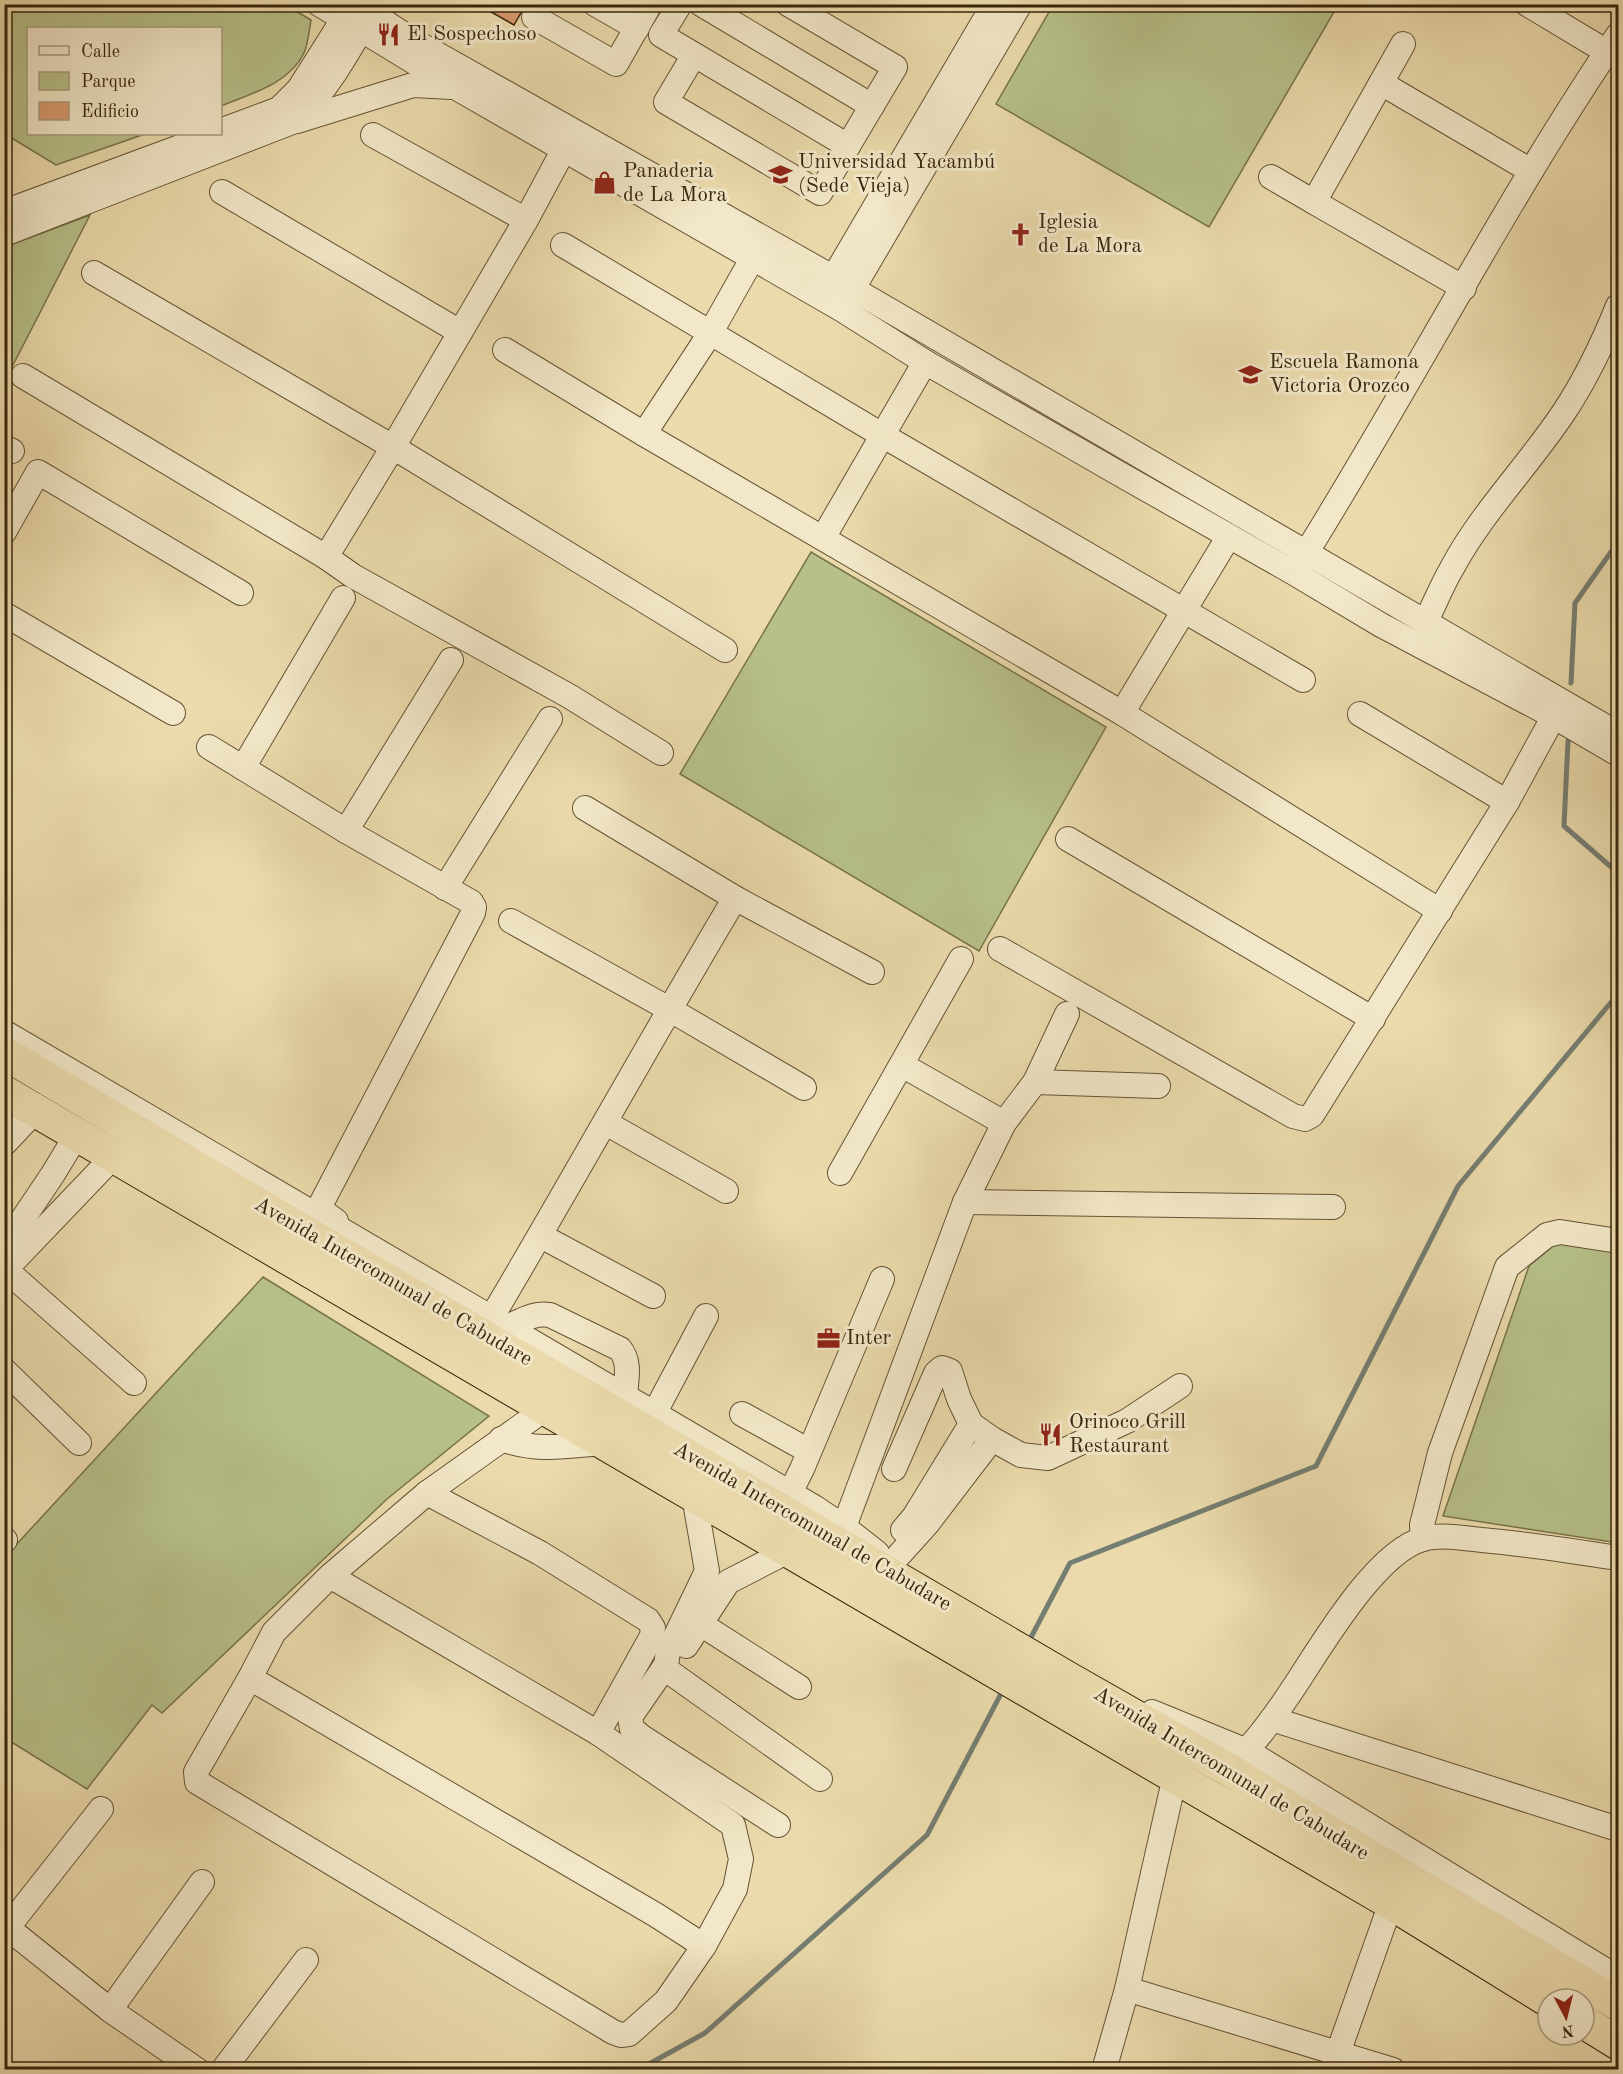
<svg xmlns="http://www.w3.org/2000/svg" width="1623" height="2074" viewBox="0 0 1623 2074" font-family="'Old Standard TT',serif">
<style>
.green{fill:#b7c089;stroke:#78734b;stroke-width:1.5}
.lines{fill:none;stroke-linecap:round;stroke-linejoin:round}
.stream{stroke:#757e72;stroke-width:5}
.building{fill:#da9b6f;stroke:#38260d;stroke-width:1.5}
.minor-casing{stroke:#655335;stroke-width:26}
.highway-casing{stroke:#38260d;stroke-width:35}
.minor{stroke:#f2e8c9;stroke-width:24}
.highway{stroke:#ebdbac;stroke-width:33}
.labels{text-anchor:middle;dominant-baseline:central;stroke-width:6;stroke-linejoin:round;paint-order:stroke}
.poi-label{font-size:21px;fill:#38260d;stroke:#f2e8c9;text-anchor:start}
.street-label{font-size:21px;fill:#38260d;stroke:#f2e8c9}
</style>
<rect width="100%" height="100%" fill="#ebdbac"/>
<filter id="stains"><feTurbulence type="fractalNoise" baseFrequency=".00333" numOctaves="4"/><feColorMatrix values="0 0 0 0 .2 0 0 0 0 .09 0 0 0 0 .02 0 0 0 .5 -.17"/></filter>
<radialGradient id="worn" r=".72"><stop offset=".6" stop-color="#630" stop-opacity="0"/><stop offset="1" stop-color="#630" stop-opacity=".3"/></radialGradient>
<g class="green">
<path d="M284,4L311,20C309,31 308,44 304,53C289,84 250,94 221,106L220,28H28V134H145L56,165L5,134V5Z"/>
<polygon points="1053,5 1053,4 1338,5 1209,227 996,104"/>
<polygon points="90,215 12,367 5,363 5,247"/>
<polygon points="811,552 1106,727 979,951 680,774"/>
<polygon points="1565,1236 1618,1245 1618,1543 1443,1516 1529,1266"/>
<polygon points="263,1277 489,1416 387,1499 162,1713 152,1705 87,1789 5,1738 4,1558"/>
</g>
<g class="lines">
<g class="stream">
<polyline points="1571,683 1575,603 1618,542"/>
<polyline points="1568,741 1564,826 1618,873"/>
<polyline points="1028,1643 1070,1563 1316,1466 1458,1186 1618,994"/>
<polyline points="638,2070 705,2033 927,1835 1004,1688"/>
</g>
</g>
<polygon class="building" points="477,4 526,4 514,25"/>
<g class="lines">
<defs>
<g id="minor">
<polyline points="319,4 455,87 841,309 925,362 1118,473 1294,573 1381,625 1553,716 1618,754"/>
<polyline points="357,4 414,41 834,278 1618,734"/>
<polyline points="595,4 637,28"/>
<polyline points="680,4 661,35 848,146"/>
<polyline points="701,4 872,106"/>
<polyline points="1527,4 1607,52"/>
<polyline points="534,17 616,64 650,4"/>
<polyline points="694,55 666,102 820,193 895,67 788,4"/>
<polyline points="1381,83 1531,171"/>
<polyline points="297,121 413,85 452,87"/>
<polyline points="220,131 279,109 299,89 351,7"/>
<polyline points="373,135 526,220"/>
<polyline points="1271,177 1314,202 1403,44"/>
<polyline points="222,192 460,332"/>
<polyline points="1314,202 1464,288"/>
<polyline points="4,212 215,134"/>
<path d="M4,234L295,121C325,93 348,53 368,17"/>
<polyline points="563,245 882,435 1303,680"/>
<polyline points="94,273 393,447 725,650"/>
<polyline points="825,292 994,4"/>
<polyline points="845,302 1020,4"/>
<polyline points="505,350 644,434 1122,713"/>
<polyline points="23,376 326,557 393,447 526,220 571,136"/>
<polyline points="644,434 711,332 752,259"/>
<polyline points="4,447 12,451"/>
<polyline points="4,532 38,472 241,593"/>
<polyline points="1229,536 1122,713 1440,911"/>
<polyline points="823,538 925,362"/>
<polyline points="326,557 353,576 569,696 661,753"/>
<path d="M1298,566C1408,391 1502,206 1618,35"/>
<polyline points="4,614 173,713"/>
<path d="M1426,621C1435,603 1442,585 1452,568C1482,512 1529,465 1564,412C1586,379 1603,343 1618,306"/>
<polyline points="1360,714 1507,802"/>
<polyline points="209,747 346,831 471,902 474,907 473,913 320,1206 325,1213 336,1221"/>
<polyline points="243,768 343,598"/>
<polyline points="585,808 735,898 872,972"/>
<polyline points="346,831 451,660"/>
<polyline points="1068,839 1373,1019"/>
<polyline points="445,888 550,719"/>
<polyline points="511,921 669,1009 804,1088"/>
<polyline points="1000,949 1293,1116 1305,1119 1312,1115 1507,802 1561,703"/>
<polyline points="4,1032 814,1507 844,1527 877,1553"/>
<polyline points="902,1065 1004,1123"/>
<polyline points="1035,1082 1158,1086"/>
<polyline points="606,1123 726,1191"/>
<polyline points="4,1144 35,1111"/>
<polyline points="840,1173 961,959"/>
<polyline points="965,1202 1333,1207"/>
<polyline points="541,1236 653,1296"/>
<polyline points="4,1247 53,1174 76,1136"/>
<polyline points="6,1270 134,1383"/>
<polyline points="4,1271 113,1157"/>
<path d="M489,1317L496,1310C577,1173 654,1034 735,898"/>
<path d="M507,1327C521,1321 534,1312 550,1315L620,1349C631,1363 626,1379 625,1396"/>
<polyline points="4,1370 79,1443"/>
<polyline points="654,1414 706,1316"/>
<polyline points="742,1414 809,1451"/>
<path d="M501,1439C538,1452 566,1446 603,1443"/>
<polyline points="894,1469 936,1373 942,1368 950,1371 959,1399 971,1424 992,1439 1021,1455 1048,1458 1127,1421 1180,1386"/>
<polyline points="427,1493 540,1553 648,1620 653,1628 652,1636 598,1733"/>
<polyline points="790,1493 802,1469 882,1279"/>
<polyline points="694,1496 707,1571 668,1652 666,1665 630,1717 632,1729 642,1737 778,1825"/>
<polyline points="844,1527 965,1202 1004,1123 1035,1082 1067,1014"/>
<polyline points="903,1530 914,1517 971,1424"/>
<polyline points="4,1539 5,1540"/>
<polyline points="1423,1539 1422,1525 1440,1453 1507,1267 1547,1235 1560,1232 1618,1241"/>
<polyline points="891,1564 927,1524 992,1439"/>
<polyline points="330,1576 598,1733 733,1825 741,1859 735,1889 704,1946 666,2001 629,2034 621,2035 613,2032 197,1782 196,1772 250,1678 274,1632 330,1576 427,1493 545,1409"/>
<polyline points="688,1616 799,1687"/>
<polyline points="686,1646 728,1582 788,1551"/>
<polyline points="664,1668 820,1779"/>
<polyline points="250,1678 656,1915 704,1946"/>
<polyline points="1152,1712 1247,1751 1618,1978"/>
<polyline points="1272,1719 1618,1829"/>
<path d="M1237,1761C1256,1741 1273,1719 1288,1696C1317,1654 1373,1553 1423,1539C1441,1534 1464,1538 1482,1540C1528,1544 1573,1551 1618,1558"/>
<polyline points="4,1925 110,2010 197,2070"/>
<polyline points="8,1927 101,1809"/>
<polyline points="1127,1989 1393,2070"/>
<polyline points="110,2010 202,1882"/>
<polyline points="223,2070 306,1960"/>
<polyline points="1104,2070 1127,1989 1175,1776"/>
<polyline points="1332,2070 1391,1903"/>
</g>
<g id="highway">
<polyline points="4,1053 296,1227 1069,1679 1229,1770 1302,1816 1618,2004"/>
<polyline points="4,1092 1391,1903 1548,2000"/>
<polyline points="1584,2022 1618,2043"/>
</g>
</defs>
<use href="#minor" class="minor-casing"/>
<use href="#highway" class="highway-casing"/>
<use href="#minor" class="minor"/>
<use href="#highway" class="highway"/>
</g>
<defs>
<symbol id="restaurant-bare" viewBox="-9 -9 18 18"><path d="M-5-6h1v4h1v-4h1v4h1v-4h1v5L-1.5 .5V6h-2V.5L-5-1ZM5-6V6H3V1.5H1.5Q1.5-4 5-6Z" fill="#8f2418" stroke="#f2e8c9" stroke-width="2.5" paint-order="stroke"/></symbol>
<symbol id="university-bare" viewBox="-9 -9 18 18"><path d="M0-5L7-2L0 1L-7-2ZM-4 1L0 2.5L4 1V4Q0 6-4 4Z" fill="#8f2418" stroke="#f2e8c9" stroke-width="2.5" paint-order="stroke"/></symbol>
<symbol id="shop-bare" viewBox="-9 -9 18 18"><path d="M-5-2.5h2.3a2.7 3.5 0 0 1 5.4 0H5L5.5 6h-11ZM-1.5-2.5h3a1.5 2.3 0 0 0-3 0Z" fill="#8f2418" stroke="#f2e8c9" stroke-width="2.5" paint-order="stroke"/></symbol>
<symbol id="church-bare" viewBox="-9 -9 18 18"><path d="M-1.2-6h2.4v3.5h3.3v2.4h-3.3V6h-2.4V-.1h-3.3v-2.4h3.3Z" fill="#8f2418" stroke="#f2e8c9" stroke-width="2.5" paint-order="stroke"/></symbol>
<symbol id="school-bare" viewBox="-9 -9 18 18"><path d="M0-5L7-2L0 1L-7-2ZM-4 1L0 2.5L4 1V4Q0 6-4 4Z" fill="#8f2418" stroke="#f2e8c9" stroke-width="2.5" paint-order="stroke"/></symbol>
<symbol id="office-bare" viewBox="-9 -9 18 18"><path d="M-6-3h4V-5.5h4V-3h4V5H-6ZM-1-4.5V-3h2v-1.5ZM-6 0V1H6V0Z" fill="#8f2418" stroke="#f2e8c9" stroke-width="2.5" paint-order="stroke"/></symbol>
</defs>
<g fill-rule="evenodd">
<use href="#restaurant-bare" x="372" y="18" width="33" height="33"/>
<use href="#university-bare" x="764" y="158" width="33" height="33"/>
<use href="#shop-bare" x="588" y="166" width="33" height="33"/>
<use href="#church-bare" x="1004" y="218" width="33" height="33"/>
<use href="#school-bare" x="1234" y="358" width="33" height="33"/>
<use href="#office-bare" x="812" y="1322" width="33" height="33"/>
<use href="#restaurant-bare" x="1034" y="1418" width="33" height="33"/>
</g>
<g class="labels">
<g class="poi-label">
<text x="407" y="34">El Sospechoso</text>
<text x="798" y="162">Universidad Yacambú<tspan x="798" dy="24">(Sede Vieja)</tspan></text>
<text x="623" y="171">Panaderia<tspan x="623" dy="24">de La Mora</tspan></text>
<text x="1038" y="222">Iglesia<tspan x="1038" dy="24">de La Mora</tspan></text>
<text x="1269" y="362">Escuela Ramona<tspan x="1269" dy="24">Victoria Orozco</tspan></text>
<text x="846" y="1338">Inter</text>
<text x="1069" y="1422">Orinoco Grill<tspan x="1069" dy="24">Restaurant</tspan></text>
</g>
<g class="street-label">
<text transform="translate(393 1282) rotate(30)">Avenida Intercomunal de Cabudare</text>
<text transform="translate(812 1527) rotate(30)">Avenida Intercomunal de Cabudare</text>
<text transform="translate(1231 1774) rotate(31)">Avenida Intercomunal de Cabudare</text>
</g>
</g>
<rect width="1623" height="2074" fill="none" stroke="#ebdbac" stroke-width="24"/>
<rect x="6" y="6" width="1611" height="2062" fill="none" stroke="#38260d" stroke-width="3"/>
<rect x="12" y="12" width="1599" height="2050" fill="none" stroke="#38260d" stroke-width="1.5"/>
<rect x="27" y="27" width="195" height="108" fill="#f2e8c9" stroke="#a89a7e" stroke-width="1.5"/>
<rect x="39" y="46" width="30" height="9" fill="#f2e8c9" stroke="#a89a7e" stroke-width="1.5"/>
<text x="81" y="57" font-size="18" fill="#38260d">Calle</text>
<rect x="39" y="72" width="30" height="18" fill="#b7c089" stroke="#a89a7e" stroke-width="1.5"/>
<text x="81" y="87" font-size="18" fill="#38260d">Parque</text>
<rect x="39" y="102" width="30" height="18" fill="#da9b6f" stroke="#a89a7e" stroke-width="1.5"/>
<text x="81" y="117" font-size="18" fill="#38260d">Edificio</text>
<g transform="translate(1566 2017) rotate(173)"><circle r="28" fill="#f2e8c9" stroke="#a89a7e" stroke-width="1.5"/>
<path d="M0-4.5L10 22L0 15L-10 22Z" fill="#8f2418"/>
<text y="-9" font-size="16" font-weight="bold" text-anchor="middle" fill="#38260d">N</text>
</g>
<rect width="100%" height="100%" filter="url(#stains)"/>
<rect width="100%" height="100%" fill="url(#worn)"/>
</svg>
